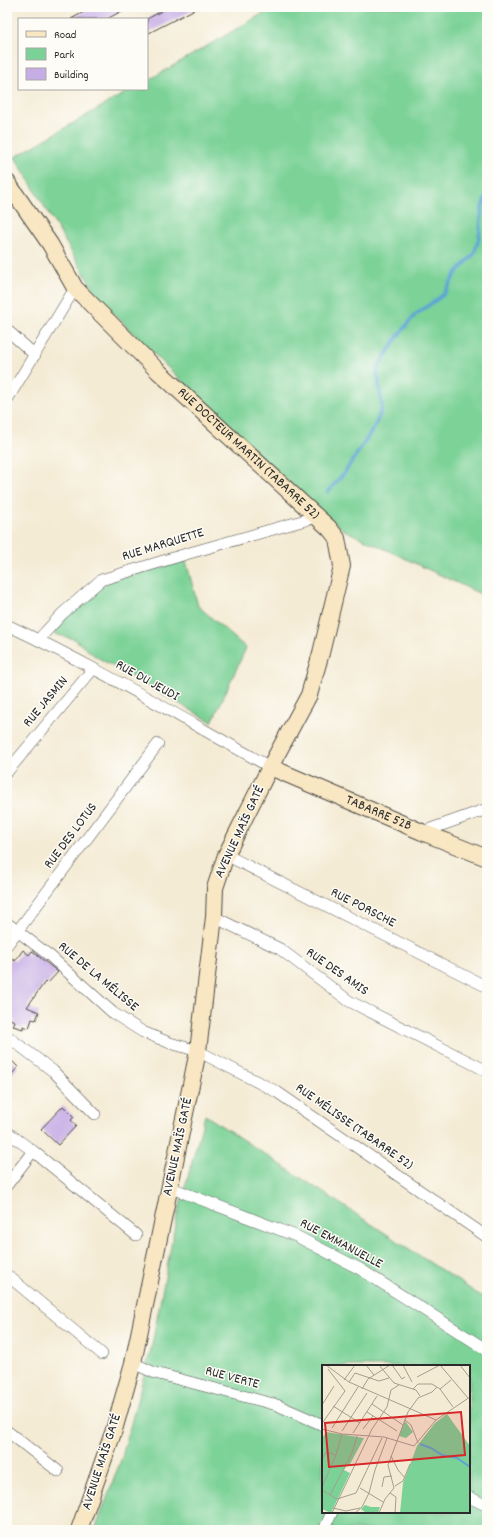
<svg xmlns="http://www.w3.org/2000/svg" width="494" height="1537" viewBox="0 0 494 1537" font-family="Dekko,sans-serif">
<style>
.green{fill:#7bd297;stroke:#537e61;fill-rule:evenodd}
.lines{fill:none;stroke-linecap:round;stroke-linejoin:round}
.stream{stroke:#5da5d4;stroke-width:3.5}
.building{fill:#c7ade6}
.street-casing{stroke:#494844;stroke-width:12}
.secondary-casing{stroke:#494844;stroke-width:18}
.street{stroke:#fff;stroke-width:11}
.secondary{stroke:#f9e7c3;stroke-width:16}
.labels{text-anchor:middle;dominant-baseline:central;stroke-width:3;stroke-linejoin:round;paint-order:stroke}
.street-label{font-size:14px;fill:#2b2b2b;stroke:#fdfcf7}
.inset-river{fill:none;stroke:#5da5d4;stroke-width:2}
.inset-road{fill:none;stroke:#a49e90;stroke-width:1}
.view{fill:#d62828;fill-opacity:0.15;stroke:#d62828;stroke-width:2}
.inset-edge{fill:none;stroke:#2b2b2b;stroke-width:2}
</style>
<rect width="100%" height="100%" fill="#fdfcf7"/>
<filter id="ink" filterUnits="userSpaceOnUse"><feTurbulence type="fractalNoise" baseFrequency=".025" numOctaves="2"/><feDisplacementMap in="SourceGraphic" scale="8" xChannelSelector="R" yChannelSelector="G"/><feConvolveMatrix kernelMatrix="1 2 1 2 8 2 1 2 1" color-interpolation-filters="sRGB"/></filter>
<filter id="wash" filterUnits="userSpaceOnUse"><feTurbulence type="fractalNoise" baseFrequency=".012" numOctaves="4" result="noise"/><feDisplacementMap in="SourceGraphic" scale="16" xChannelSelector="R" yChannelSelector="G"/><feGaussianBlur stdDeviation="0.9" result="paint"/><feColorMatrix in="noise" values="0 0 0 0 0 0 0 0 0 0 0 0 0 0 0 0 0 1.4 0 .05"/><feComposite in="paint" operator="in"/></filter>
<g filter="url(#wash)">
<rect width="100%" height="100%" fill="#f4ebd4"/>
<g class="green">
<polygon points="274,7 487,7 487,597 342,529 239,438 100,300 15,157 132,89 147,89 147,81"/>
<polygon points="186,561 198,606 246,648 212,722 95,656 74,639 54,634 66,614 109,581"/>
<path d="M205,1115L487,1300V1530H95L122,1457L152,1345L176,1220ZM323,1366H469V1512H323Z"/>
</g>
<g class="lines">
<polyline class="stream" points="328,492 345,472 375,426 382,408 377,369 398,336 415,315 443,295 457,272 474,254 479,238 482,208 487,193"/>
</g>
<g id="blocks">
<g class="building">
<polygon points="93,7 129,7 107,19 71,19"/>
<polygon points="169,7 199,7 147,34 147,19"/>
<polygon points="23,950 29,955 32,951 58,972 47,984 45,982 27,1007 39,1012 36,1020 32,1019 29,1028 23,1026 23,1029 13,1026 15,1021 7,1018 7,963 11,958 15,961"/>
<polygon points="12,1061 18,1067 7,1080 7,1067"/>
<polygon points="63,1106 74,1117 71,1120 76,1126 58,1145 41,1129"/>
</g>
</g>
</g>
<g filter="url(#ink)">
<use href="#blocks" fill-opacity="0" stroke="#494844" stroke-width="1"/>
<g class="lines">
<defs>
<g id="street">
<polyline points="7,330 35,355"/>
<polyline points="7,400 75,288"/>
<path d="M7,625C97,667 183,719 270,767"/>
<polyline points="39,639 62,614 101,580 186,554 316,517"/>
<polyline points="7,772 93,669"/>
<polyline points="422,832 487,809"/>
<polyline points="226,855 487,987"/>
<polyline points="214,917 280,949 349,1001 487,1071"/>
<polyline points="7,923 50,956 113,1013 143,1032 170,1043 198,1051 277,1092 487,1237"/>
<polyline points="7,945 158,744"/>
<polyline points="7,1036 53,1071 95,1114"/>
<polyline points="7,1132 33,1151 136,1235"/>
<polyline points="7,1185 33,1151"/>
<polyline points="169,1187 296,1236 360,1269 487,1350"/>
<polyline points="7,1275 102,1354"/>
<polyline points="133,1363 155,1373 277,1405 323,1425"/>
<polyline points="7,1431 58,1471"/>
<polyline points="469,1497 487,1506"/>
<polyline points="324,1530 332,1512"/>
</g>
<g id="secondary">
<path id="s1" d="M7,182L50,244L75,288L158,371L329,528L337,538L342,566L321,653L309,695L270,767L226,855L215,888L214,917L198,1051L133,1363L114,1430L79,1530"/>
<path id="s2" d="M270,767L422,832L487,858"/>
</g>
</defs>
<use href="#street" class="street-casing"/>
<use href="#secondary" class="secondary-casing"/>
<use href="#street" class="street"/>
<use href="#secondary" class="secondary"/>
</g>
</g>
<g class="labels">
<g class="street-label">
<text stroke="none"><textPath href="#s1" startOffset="366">RUE DOCTEUR MARTIN (TABARRE 52)</textPath></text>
<text transform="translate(163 545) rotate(-17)">RUE MARQUETTE</text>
<text transform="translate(147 681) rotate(29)">RUE DU JEUDI</text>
<text transform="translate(46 702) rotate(-50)">RUE JASMIN</text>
<text stroke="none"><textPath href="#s2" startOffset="118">TABARRE 52B</textPath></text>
<text transform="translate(240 832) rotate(-65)">AVENUE MAÏS GATÉ</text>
<text transform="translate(71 836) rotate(-53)">RUE DES LOTUS</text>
<text transform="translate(363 908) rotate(27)">RUE PORSCHE</text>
<text transform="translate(337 972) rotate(35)">RUE DES AMIS</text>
<text transform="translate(98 977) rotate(40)">RUE DE LA MÉLISSE</text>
<text transform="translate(354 1127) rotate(35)">RUE MÉLISSE (TABARRE 52)</text>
<text transform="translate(178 1147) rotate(-78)">AVENUE MAÏS GATÉ</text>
<text transform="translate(341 1244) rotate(28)">RUE EMMANUELLE</text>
<text transform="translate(232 1378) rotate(15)">RUE VERTE</text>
<text transform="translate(102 1462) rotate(-72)">AVENUE MAÏS GATÉ</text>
</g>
</g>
<g transform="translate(322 1365)">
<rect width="148" height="148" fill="#f4ebd4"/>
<path d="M125,49L148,81V148H78L81,118L95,81L113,58ZM83,56L91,67L84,73L77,71ZM4,67L42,73L27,101L25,100L22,105L28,108L9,148L0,144V73ZM43,140L49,142H58L56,148H44L39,144Z" fill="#7bd297"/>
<path class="inset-river" d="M98,79L109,83L120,90L135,93L148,102"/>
<path class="inset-road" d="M4,0L27,17L114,55M44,0L52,10M57,0L72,18L94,25L98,31M70,0L80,14L83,12M81,0L90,17M118,0L146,33M138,0L148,13M95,12L118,0M22,15L33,0M27,17L33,8L57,16L67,13M40,24L46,14L68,0M91,24L96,19H110L118,24L131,42M118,24L129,15M50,39L81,60M0,40L12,21M11,41L38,58M45,47L75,66M83,55L89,60L96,78M1,57L23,26L6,4M10,63L36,22M0,64L20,69L62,72L92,81L114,55L148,32M41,64L51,51M20,66L45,28M31,68L55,31M69,91L76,105L83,113M0,95L4,87L14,90M73,121L81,116L88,99M0,122L14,90L20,69M60,122L62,112L70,111M38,123L61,137M0,125L15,134L34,128L60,73M68,128L74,132L73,148M8,130L30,88L35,71M11,143L24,146L38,143M10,148L50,64L65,42L69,25L77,20M33,148L40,142L47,128L53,105L65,73M57,148L63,134L72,123L66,100L86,47L96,33L110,27L115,22"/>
<path class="view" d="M139,47L143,90L7,102L3,58Z"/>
<rect width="148" height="148" class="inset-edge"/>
</g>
<rect width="494" height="1537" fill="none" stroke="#fdfcf7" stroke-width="24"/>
<rect x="18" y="18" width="130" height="72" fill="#fdfcf7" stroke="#a9a8a5"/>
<rect x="26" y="31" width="20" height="6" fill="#f9e7c3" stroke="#a9a8a5"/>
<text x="54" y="38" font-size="12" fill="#2b2b2b">Road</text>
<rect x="26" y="48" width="20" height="12" fill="#7bd297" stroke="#a9a8a5"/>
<text x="54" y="58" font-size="12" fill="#2b2b2b">Park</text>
<rect x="26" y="68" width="20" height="12" fill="#c7ade6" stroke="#a9a8a5"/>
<text x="54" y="78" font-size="12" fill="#2b2b2b">Building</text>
</svg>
